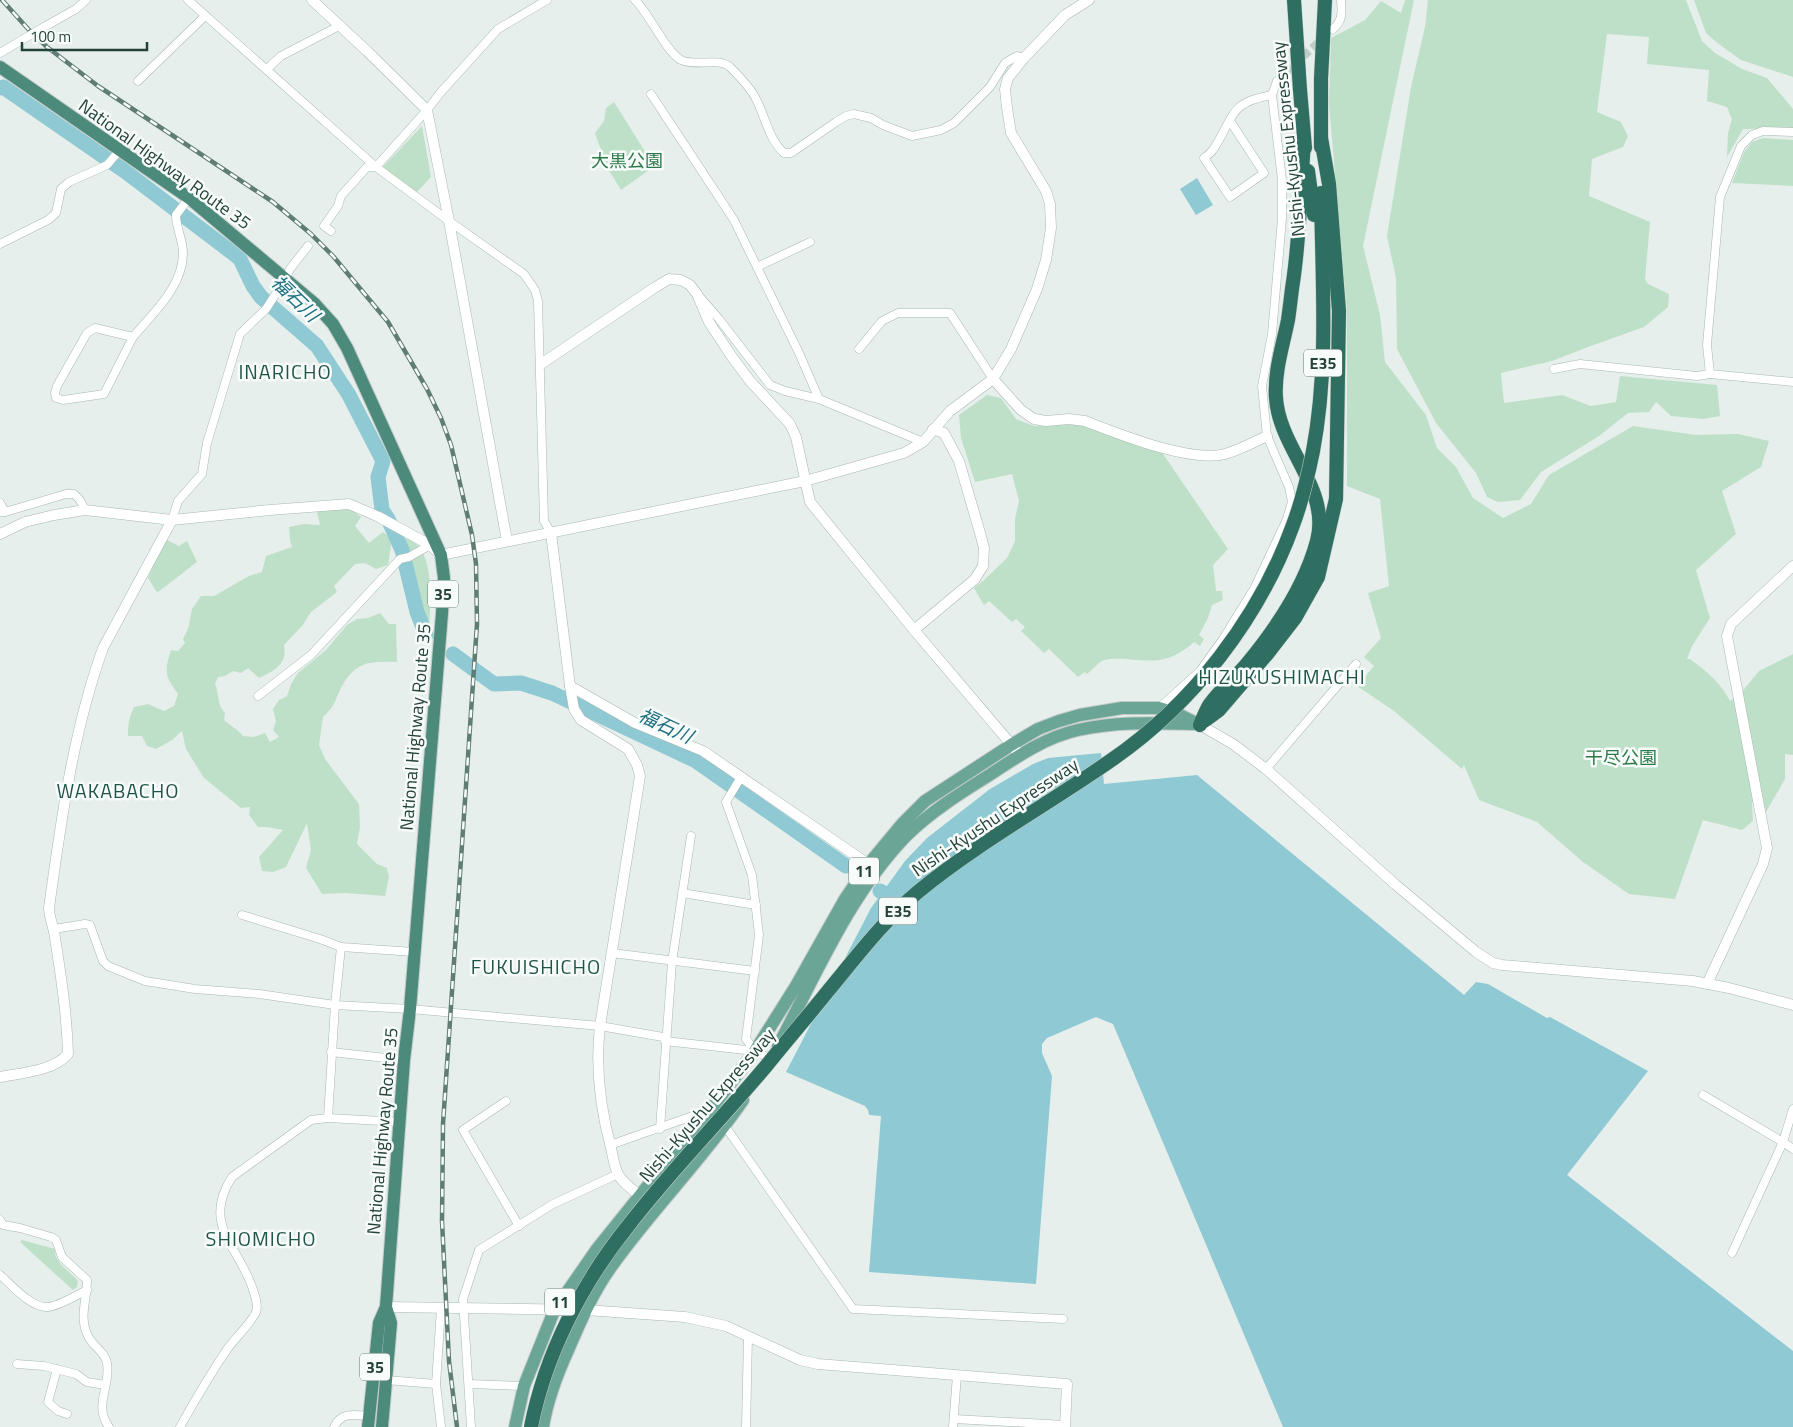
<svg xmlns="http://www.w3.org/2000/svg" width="1793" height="1427" viewBox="0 0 1793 1427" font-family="'Titillium Web','Noto Sans JP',sans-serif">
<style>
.green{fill:#bfe0c8}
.water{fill:#8ec9d4}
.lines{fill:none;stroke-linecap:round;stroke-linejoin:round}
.river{stroke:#8ec9d4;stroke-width:15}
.minor-tunnel{stroke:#bfccc8;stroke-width:8;stroke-dasharray:8 4;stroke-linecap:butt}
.minor-casing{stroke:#a8b8b2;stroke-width:9}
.tertiary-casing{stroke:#a8b8b2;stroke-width:11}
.primary-casing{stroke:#c2cac8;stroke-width:14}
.trunk-casing{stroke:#c2cac8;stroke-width:14}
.motorway-casing{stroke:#c2cac8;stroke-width:15}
.minor{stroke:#fff;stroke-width:8}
.tertiary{stroke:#fff;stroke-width:10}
.primary{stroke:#6aa596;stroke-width:12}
.trunk{stroke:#4c8a7c;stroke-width:12}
.motorway{stroke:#2f6f62;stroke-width:14}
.rail-casing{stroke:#5f7d75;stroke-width:4.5}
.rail{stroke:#f7fbf9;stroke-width:2.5;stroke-dasharray:8;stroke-linecap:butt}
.minor-bridge-casing{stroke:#a8b8b2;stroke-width:9;stroke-linecap:butt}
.motorway-bridge-casing{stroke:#c2cac8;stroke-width:15;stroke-linecap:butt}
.minor-bridge{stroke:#fff;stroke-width:8}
.motorway-bridge{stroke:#2f6f62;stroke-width:14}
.labels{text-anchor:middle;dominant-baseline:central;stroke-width:5;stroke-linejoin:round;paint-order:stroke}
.shield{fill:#f7fbf9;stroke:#637a73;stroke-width:1}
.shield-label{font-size:16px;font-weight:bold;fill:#24423a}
.street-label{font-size:18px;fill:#24423a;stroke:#f7fbf9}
.park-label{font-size:18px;fill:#2d7a4b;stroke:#f7fbf9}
.water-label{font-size:19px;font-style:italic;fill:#1c6f80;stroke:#f7fbf9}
.quarter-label{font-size:20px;letter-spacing:1px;fill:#1f5548;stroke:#f7fbf9}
</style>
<rect width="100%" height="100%" fill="#e6efeb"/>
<g class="green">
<path d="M1405,0H1414L1363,246L1380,315L1385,362L1426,415L1437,448L1456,467L1473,498L1503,518L1531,504L1549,475L1633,426L1696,435L1738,434L1769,441L1761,467L1722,491L1736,534L1696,570L1710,618L1692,646L1687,659H1690C1706,671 1721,683 1730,701L1741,693L1759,671L1793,654V755L1785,754V779L1766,812L1760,787L1752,804L1753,821L1742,830L1703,820L1675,899L1629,894L1583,862L1537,822L1479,800L1464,765L1462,769L1394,711L1357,686L1374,666L1364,657L1381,638L1368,593L1389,586L1380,499L1347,486V312L1329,104L1331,38L1365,20L1381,1L1401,13Z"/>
<polygon points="1428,0 1686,0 1702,41 1715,53 1742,69 1767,78 1793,109 1793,128 1743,129 1727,157 1728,133 1732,119 1727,107 1707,101 1709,70 1647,64 1649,37 1607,34 1597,112 1621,122 1628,136 1623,147 1592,159 1589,196 1650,222 1645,279 1648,284 1669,294 1668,307 1644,327 1588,347 1552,361 1501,373 1504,403 1562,395 1591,406 1616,402 1620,376 1717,385 1720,416 1703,419 1671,416 1656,402 1649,412 1628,413 1599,436 1541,472 1520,500 1498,502 1487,497 1476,473 1436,423 1397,349 1396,278 1387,236 1411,87 1425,27"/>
<polygon points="1694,0 1793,0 1793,77 1741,60 1716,42 1706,33"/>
<polygon points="614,102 649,158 652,168 621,190 607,167 595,133 604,121 606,108"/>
<polygon points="422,126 431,177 416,193 381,169"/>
<polygon points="1763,138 1793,140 1793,186 1732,183 1744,152 1752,142"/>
<path d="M987,395L1001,398L1016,419L1034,426L1071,424L1087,426L1161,451L1228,549L1213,565L1216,591H1222L1223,600L1212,605L1208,618L1199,635L1204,639L1200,646L1194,642C1170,663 1156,662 1126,659C1118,659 1109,658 1102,661C1097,664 1092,670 1087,674L1085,672L1078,677L1049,649L1044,653L1021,631L1025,627L1016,619L1012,622L989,601L984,605L974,588L983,581L1007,558L1015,541V519L1019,501L1012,474L975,482L961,438L959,415Z"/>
<path d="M348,507L361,517L355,526L369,543L383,532L392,539L388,565L376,569L365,563L355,564L334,586L337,592L311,612L302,626L284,645C288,664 274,671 259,678L248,668L241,673L233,671L225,676L218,677L215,684C219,693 217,706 225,713L224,720C230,726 238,729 243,736L254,737L265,733L270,742L279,737L273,730L276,721L273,709L279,700L287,696L291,684L298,673L326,650L347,625L357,619L368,618L380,613L389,624H396L397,662C370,661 355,661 341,688C334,702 336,705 323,717L319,745L325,759L359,804L360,827L357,844L377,864L387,868L389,877L385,896L345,893L322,894L306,868L311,850L307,823L286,867L273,872L262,871L259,857L283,830L267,827H258L249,815L250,807L241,808L204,778L186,749L182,731L172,740L156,749L147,746L142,736H128C128,725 129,717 134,707L148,704L164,711L174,706L178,694C165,676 164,672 171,650L178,651L185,643L183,639L188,629L192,609L201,596H214L249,576L262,572L266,556L292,547L290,540L289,527L304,524L320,525L317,512L325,508Z"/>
<path d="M402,538C438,541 430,608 429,633L425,632Z"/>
<polygon points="165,539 179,546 187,541 197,562 158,592 156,591 148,578"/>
<path d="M22,1240L55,1249C53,1262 71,1272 78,1281L77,1287L73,1290L20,1242Z"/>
</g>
<g class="water">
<polygon points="1197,178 1213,205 1196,215 1180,189"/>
<polygon points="1101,753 1104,784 1197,775 1464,995 1476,982 1488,984 1547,1018 1550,1017 1648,1071 1567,1175 1793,1351 1793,1427 1283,1427 1113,1024 1096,1017 1047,1038 1042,1044 1042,1053 1052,1076 1036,1284 869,1272 881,1116 869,1115 868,1110 865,1106 786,1072 871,908 905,861 927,838 990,789 1033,764 1048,758"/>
</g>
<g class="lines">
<g class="river">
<polyline points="0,88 3,87 126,172 230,251 240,259 253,286 261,297 317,346 349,395 383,461 378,477 382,510 388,519 402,550 417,612 426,635"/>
<polyline points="453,654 494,684 521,683 552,693 696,761 846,866"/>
<polyline points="880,891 882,892"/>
</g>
<polyline class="minor-tunnel" points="1277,81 1323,38"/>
<defs>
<g id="minor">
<polyline points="188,0 376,167 449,221 524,274 535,290 538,301 544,521 551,533"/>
<path d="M635,0C649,13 666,52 681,60C695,67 719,57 730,67C737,74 752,90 756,99C765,116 769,140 784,153H791L836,122L846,116L854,114L871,118L883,125L912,136L941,130L954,123L990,87L1005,63L1017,56L1024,58"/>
<polyline points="44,27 76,9 86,0"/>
<path d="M1333,29C1343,20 1342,13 1341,0"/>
<polyline points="0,53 22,40"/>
<polyline points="267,69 281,56 339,26"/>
<polyline points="138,81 205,16"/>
<polyline points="651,94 734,220 799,353 819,399"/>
<path d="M1230,121L1264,173L1230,197L1204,158C1212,153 1215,147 1219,140C1236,109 1235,102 1272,95"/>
<polyline points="1793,132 1763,131 1752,135 1741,146 1720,197 1707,345 1710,374 1793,382"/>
<polyline points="331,231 324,226 338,206 341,196 367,167 376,167 427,110 441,92 498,29 547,0"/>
<polyline points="0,244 48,220 56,213 61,189 69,182 107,165 119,151"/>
<polyline points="757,267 810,242"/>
<polyline points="700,297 719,319 770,385 785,391 819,399 923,442"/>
<polygon points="95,328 133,337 104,394 63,400 56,398 55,393 57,386 87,333"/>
<path d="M133,337C153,313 183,287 183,253C183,240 176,228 176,215L189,198"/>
<polyline points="859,349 882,321 898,313 950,313 993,379"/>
<polyline points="1554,369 1580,364 1697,376 1710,374"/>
<polyline points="0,503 5,512"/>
<polyline points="0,512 5,512 66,494 74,494 80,500 85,510"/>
<polyline points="172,520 178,501 202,474 207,443 240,334 266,309 286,278 290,269 308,246"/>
<polyline points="258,696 311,655 400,559 409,557 430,545"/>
<polyline points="1159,708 1200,671 1223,639 1255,587 1287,519 1292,502 1289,487 1267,436 1262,386 1272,334 1282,219 1282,180 1272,95 1277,81"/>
<polyline points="1266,769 1356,664"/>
<polyline points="741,777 726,802 752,875 759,935 746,1039 755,1051 771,1059"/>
<polyline points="682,893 756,905"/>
<polyline points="242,915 320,939 341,947 414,952"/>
<polyline points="54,929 85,924 90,925 103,961 108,966 145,981 195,989 259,994 335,1005 410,1009 600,1026 663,1037 665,1041 755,1051"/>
<polyline points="612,953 755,971"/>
<polyline points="331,1052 404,1060"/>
<polyline points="1703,1095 1783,1142 1732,1253"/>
<polyline points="506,1101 463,1130 519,1226"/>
<polyline points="1793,1109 1783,1142 1793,1149"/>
<polyline points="328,1118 335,1005 341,947"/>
<polyline points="725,1126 853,1309 1063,1319"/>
<polyline points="660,1129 672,962 691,836"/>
<polyline points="610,1145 707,1111"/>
<path d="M0,1220L3,1225L20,1228L51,1237L56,1240L62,1257L87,1280C87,1301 78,1318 89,1338C94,1347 105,1352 107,1363C111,1387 93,1405 109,1427"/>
<path d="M0,1275C12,1285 31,1308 47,1307C57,1307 77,1295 87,1290"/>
<polyline points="17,1364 44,1366 76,1374 87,1382 105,1385"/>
<polyline points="57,1369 48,1402 58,1411 67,1414"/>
<polyline points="386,1380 436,1384 441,1427"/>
<polyline points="436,1384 441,1308"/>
<polyline points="469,1384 524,1386"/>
<polyline points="954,1419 1065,1425"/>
<path d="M180,1427C195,1400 211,1373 228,1348C234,1340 254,1319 256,1312C258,1307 256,1298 254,1293C242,1248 200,1227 232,1177L311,1120L328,1118L400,1122"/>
<path d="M334,1427C341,1411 356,1415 370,1416"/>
<polyline points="471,1427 463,1299 479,1250 553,1204 618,1174"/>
<polyline points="746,1427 748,1337"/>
<polyline points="953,1427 957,1375"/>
</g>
<g id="tertiary">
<polyline points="312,0 367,51 427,110 449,221 507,541"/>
<polyline points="541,364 654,288 669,279 681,280 690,285 697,294 709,322 732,357 750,381 790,424 796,437 810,502 914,630 1016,750"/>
<path d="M993,379L1021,410L1034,419L1046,421L1069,419L1085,421C1119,434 1190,463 1225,454C1240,450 1254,442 1267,436"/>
<path d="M551,533L570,686L574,709L581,720L628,749L637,765L640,776L600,1026C595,1068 600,1107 611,1148C613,1156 614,1166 618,1174C623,1184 637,1193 646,1200"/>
<polyline points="0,534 25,522 54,515 85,510 172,520 270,510 349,504 379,517 430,545 441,555 805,481 904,453 923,442 950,411 993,379 1011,349 1037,289 1046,260 1051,228 1050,204 1046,191 1011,133 1007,108 1005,89 1008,78 1024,58 1065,15 1089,0"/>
<polyline points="914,630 975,579 983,566 984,548 980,533 959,461 944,433 933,429"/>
<polyline points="570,686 635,723 703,751 874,868"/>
<polyline points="1200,725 1233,744 1266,769 1396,885 1476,952 1493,963 1502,965 1693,981 1729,988 1793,1005"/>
<polyline points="1707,984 1763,864 1767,848 1727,636 1731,624 1793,566"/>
<path d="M0,1077C21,1073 54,1071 68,1054C67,1015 61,976 55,938C54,927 49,918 49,908C61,820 73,732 103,648L172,520"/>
<polyline points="386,1307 586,1310 685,1317 726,1326 800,1360 818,1364 1067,1384 1065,1427"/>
</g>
<g id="primary">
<path d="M778,1046C816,975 849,895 906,836C930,812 962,792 991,774C1018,756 1046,737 1078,730C1117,721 1155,723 1195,724"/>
<polyline points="515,1427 524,1386 554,1311 597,1249 671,1157 712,1108 755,1051 796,986 845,899 868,865 902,824 925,801 1011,745 1038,729 1059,721 1080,715 1122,708 1159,708 1176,713 1200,725"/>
<path d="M543,1427C547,1400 558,1372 569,1348C581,1320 593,1292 611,1267C652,1209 703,1159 743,1100"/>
</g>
<g id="trunk">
<polyline points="0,67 189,198 314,303 333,324 347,348 441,555 444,578 442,613 410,1009 404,1060 386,1307 379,1323 368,1427"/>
<polyline points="382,1427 391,1323 386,1307"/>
</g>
<g id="motorway">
<polyline points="1294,0 1300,90 1305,148"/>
<polyline points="1321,147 1321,79 1325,0"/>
<polyline points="1308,171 1314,215"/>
<path d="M1313,451C1329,366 1322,279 1321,193"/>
<polyline points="1204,721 1219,710 1268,653 1295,618 1318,577 1336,499 1339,311 1329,184 1321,138"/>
<path d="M1200,725C1203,718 1206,710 1210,704C1220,690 1235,678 1246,665C1276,629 1305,586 1317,541C1331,489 1279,448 1276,398C1274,372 1283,345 1288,320C1290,307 1291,295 1293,282C1300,235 1301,186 1304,139"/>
</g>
</defs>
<use href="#minor" class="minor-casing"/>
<use href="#tertiary" class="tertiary-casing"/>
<use href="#primary" class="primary-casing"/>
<use href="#trunk" class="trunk-casing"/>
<use href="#motorway" class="motorway-casing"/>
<use href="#minor" class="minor"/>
<use href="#tertiary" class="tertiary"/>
<use href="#primary" class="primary"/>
<use href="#trunk" class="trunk"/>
<use href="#motorway" class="motorway"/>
<defs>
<polyline id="rail" points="2,0 29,30 47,47 98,86 273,202 311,234 333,256 388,322 427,389 441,418 451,445 472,535 476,564 477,624 443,1124 442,1221 449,1361 457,1427"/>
</defs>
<use href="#rail" class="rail-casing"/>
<use href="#rail" class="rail"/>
<defs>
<polyline id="minor-bridge" points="22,40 44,27"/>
<path id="motorway-bridge" d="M531,1427C545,1355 582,1283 628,1226C671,1170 721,1120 767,1065C787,1040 808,1016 828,991C857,956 884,920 919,891C979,842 1047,805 1110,761C1192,705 1259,619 1293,525C1302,501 1308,476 1313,451"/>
</defs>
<use href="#minor-bridge" class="minor-bridge-casing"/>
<use href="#motorway-bridge" class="motorway-bridge-casing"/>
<use href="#minor-bridge" class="minor-bridge"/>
<use href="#motorway-bridge" class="motorway-bridge"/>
</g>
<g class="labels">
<g class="shield">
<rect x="1304" y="349.5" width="38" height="27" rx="4"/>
<rect x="428" y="580.5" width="30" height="27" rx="4"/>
<rect x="849" y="857.5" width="30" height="27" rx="4"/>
<rect x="879" y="897.5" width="38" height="27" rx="4"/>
<rect x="545" y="1288.5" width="30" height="27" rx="4"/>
<rect x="360" y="1353.5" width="30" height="27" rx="4"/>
</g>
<g class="shield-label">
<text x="1323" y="363">E35</text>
<text x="443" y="594">35</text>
<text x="864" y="871">11</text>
<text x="898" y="911">E35</text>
<text x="560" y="1302">11</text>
<text x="375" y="1367">35</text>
</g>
<g class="street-label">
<text transform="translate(1288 139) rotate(-96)">Nishi-Kyushu Expressway</text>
<text transform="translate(165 164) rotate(36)">National Highway Route 35</text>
<text transform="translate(415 727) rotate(-85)">National Highway Route 35</text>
<text transform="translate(995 817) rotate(-34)">Nishi-Kyushu Expressway</text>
<text transform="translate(707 1105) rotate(-49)">Nishi-Kyushu Expressway</text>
<text transform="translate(382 1131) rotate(-85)">National Highway Route 35</text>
</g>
<g class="park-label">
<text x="627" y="160">大黒公園</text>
<text x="1621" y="757">干尽公園</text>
</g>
<g class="water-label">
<text transform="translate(296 298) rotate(44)">福石川</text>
<text transform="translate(666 725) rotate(25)">福石川</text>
</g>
<g class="quarter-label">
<text x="285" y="371">INARICHO</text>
<text x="1282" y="676">HIZUKUSHIMACHI</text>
<text x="118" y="790">WAKABACHO</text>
<text x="536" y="966">FUKUISHICHO</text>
<text x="261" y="1238">SHIOMICHO</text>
</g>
</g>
<path d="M22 42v8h125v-8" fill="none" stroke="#24423a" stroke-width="2.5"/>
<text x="30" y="42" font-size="15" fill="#24423a" stroke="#f7fbf9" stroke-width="4" paint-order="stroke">100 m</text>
</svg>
